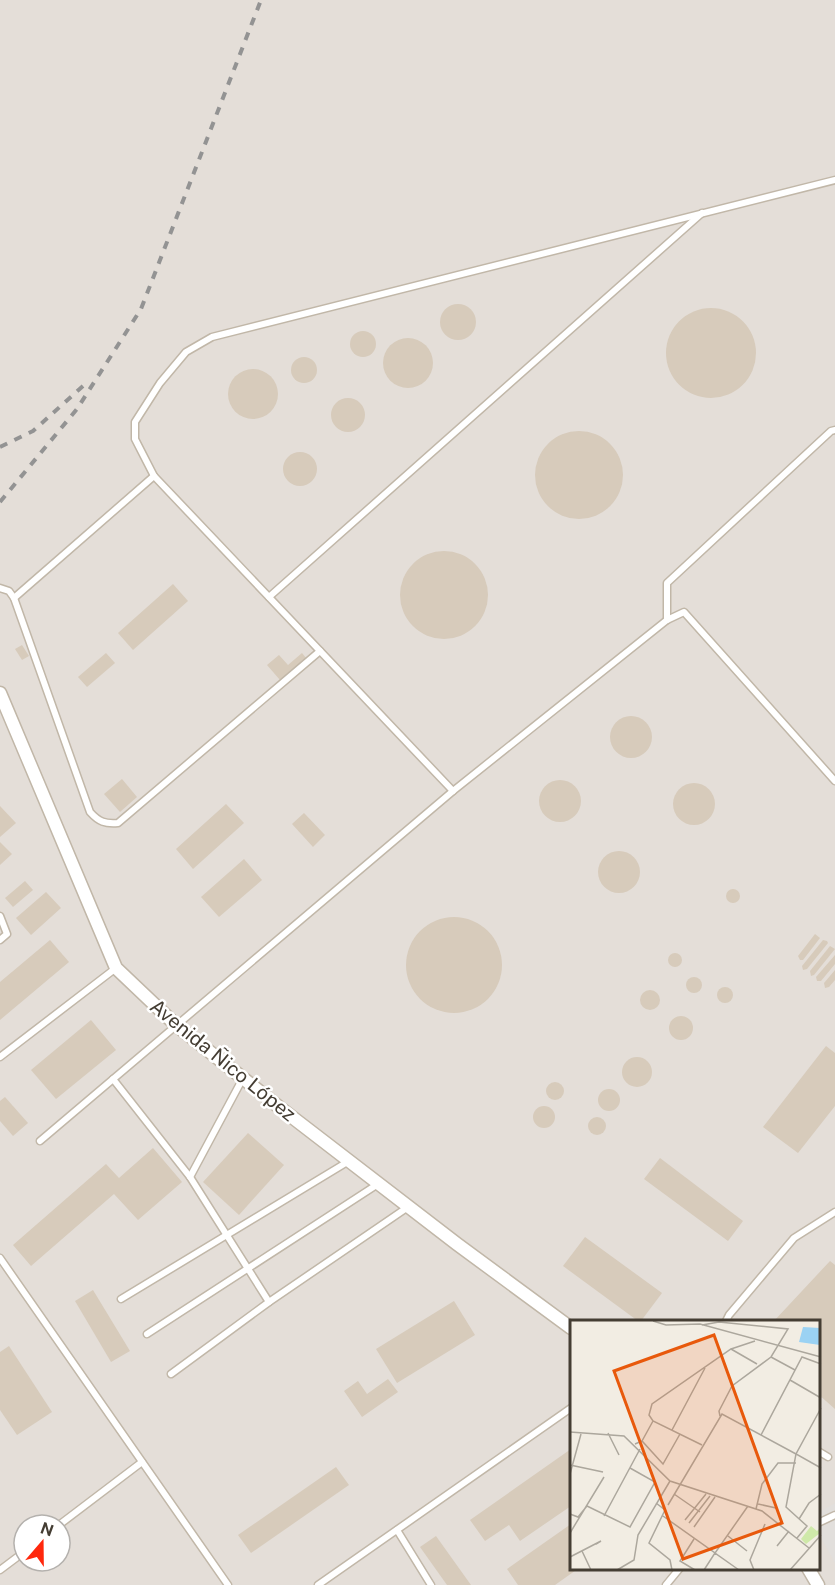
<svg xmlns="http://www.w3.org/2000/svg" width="835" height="1585" viewBox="0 0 835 1585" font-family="'Public Sans',sans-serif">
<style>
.industrial{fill:#e4ded8;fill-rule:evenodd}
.parking{fill:#e2dfdc}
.building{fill:#d7cbbb}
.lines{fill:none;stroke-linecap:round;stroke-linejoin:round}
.lane-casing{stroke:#c1b7a8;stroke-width:9}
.street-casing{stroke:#c1b7a8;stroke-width:15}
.lane{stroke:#fff;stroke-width:6}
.street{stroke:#fff;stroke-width:12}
.rail{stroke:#939393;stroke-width:4;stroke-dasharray:8 8;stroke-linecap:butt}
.labels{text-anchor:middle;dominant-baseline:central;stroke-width:5;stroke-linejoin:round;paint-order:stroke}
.street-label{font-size:20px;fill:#443d33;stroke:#fff}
.inset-road{fill:none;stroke:#aca79d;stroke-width:1.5}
.view{fill:#e8590c;fill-opacity:0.15;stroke:#e8590c;stroke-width:3}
.inset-edge{fill:none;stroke:#443d33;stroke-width:3}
</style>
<rect width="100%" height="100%" fill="#f2ede3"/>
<path class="industrial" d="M0,0H835V1585H0ZM571,1321H818V1568H571ZM24,1525H60V1561H24Z"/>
<polygon class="parking" points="835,1503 835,1563 819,1534 818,1513"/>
<g class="building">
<circle cx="458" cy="322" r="18"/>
<circle cx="711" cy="353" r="45"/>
<circle cx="363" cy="344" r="13"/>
<circle cx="408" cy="363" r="25"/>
<circle cx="304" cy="370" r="13"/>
<circle cx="253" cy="394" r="25"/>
<circle cx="348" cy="415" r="17"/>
<circle cx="579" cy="475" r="44"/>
<circle cx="300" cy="469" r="17"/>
<circle cx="444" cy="595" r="44"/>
<polygon points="173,584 188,601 133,650 118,633"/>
<polygon points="22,645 29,656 22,660 15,649"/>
<polygon points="106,653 115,663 87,687 78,677"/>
<polygon points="302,653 306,658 280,680 267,665 279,655 288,665"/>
<circle cx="631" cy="737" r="21"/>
<polygon points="122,779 137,797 120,812 104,794"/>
<circle cx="560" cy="801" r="21"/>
<circle cx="694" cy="804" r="21"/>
<polygon points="226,804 244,823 193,869 176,849"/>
<polygon points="0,806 16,823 0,837"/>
<polygon points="304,813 325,835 313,847 292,824"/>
<polygon points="0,842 12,854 0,865"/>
<circle cx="619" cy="872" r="21"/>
<polygon points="244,859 262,880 219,917 201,897"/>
<polygon points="25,881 33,890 13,907 5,898"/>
<circle cx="733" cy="896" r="7"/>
<polygon points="46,892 61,908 31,935 16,918"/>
<circle cx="454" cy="965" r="48"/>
<polygon points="815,934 820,938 803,960 800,960 798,956"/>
<polygon points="50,940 69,962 0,1020 0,982"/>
<polygon points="823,940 827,941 828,943 807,969 803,970 802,966"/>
<polygon points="830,946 835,949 814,975 811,976 810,971"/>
<circle cx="675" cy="960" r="7"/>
<polygon points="835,955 835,964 821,981 817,981 816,977"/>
<polygon points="835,970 835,980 829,987 825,988 824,983"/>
<circle cx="694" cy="985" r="8"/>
<circle cx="725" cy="995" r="8"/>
<circle cx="650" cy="1000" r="10"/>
<circle cx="681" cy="1028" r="12"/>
<polygon points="91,1020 116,1050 56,1099 31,1070"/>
<polygon points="826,1046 835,1053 835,1106 798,1153 763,1127"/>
<circle cx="637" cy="1072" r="15"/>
<circle cx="555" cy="1091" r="9"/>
<circle cx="609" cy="1100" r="11"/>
<polygon points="5,1097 28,1123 13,1136 0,1121 0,1101"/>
<circle cx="544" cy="1117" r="11"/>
<circle cx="597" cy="1126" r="9"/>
<polygon points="248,1133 284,1165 239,1215 203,1182"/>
<polygon points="153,1148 182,1182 138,1220 114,1194 31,1266 13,1245 106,1164 119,1178"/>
<polygon points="660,1158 743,1221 728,1241 644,1179"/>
<polygon points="585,1237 662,1293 641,1321 638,1321 563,1266"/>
<polygon points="830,1261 835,1265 835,1409 818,1394 818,1321 774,1321"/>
<polygon points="93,1290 130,1351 111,1362 75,1301"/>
<polygon points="454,1301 475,1335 397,1383 376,1349"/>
<polygon points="9,1346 52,1412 17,1435 0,1410 0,1352"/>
<polygon points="388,1379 398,1392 362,1417 344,1391 358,1381 367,1394"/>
<polygon points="571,1449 571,1506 520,1541 509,1525 485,1541 470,1520"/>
<polygon points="336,1467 349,1485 251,1553 238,1535"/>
<polygon points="571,1524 571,1568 579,1568 555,1585 518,1585 507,1569"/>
<polygon points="436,1536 471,1585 447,1585 420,1547"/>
</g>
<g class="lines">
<defs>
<g id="lane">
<path d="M0,588L9,591L14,598L90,812C99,822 105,824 118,823L320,651"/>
<polyline points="269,597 702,213"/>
<polyline points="14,598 154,476"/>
<polyline points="667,620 667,583 831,431 835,430"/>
<polyline points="453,791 154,476 135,439 135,422 160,383 186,352 212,337 835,180"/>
<polyline points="0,916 7,934 0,940"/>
<polyline points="0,1057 116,968"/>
<polyline points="113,1079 190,1177 269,1302"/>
<polyline points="40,1141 453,791 667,620 684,612 835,781"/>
<polyline points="190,1177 243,1078"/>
<polyline points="0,1258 228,1585"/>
<polyline points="121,1299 349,1161"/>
<polyline points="726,1321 729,1315 794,1238 835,1212"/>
<polyline points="147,1334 378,1184"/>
<polyline points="171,1374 269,1302 408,1207"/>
<polyline points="818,1451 828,1457"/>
<polyline points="818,1523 835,1515"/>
<polyline points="59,1525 142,1462"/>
<polyline points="397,1530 431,1585"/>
<polyline points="0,1570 24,1552"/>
<polyline points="318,1585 571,1408"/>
<polyline points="666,1585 680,1568"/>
</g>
<g id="street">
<polyline points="0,693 116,968 176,1025 279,1107 457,1244 571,1328"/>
<polyline points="808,1568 818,1585"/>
</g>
</defs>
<use href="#lane" class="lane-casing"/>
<use href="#street" class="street-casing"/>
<use href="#lane" class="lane"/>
<use href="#street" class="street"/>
<g class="rail">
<polyline points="0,447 33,431 83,386"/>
<polyline points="0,502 77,409 141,309 261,0"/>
</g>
</g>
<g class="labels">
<g class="street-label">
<text transform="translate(223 1060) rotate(39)">Avenida Ñico López</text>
</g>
</g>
<g transform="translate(570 1320)">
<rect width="250" height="250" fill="#f2ede3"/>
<path d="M241,206L247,211L250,208V213L236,224L231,219Z" fill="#cfe9a9"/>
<path d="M233,7L250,8V25L229,22Z" fill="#9bd2f3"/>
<path class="inset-road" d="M83,1L96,5L130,4L251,37M132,5L149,2L218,9L201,37L162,66L149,91L150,96M161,29L185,21M201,37L225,50M220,60L251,78M251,88L226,134L251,148M102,110L135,48M0,112L54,116L100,161L192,191L239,228M38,113L49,135M191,115L232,37L251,44M72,121L83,101M65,124L72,121L93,144L110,114M132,125L83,101L79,95L82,84L161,29L187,44M0,145L33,152M0,154L11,114M104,174L130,192M86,183L95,190L79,223L100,240L102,250M188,184L206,188M98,185L152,94L226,134L216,187L237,206L227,218M186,189L192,164L208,143H226M0,194L8,197L17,186L60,207L85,162L60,148M34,196L70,129M93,196L145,233L134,250M229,199L239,183L251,174M115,200L136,174M119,203L140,176M124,207L145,177M0,213L34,157M158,216L177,231M124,219L110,241L125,250M207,226L219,211M12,231L21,250M0,237L31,221L26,224M47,250L64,240L68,215L100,161M169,250L145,233L178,186M184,250L180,240L195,204M220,250L251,215"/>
<path class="view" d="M144,15L212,203L113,239L44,51Z"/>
<rect width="250" height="250" class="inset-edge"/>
</g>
<g transform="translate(42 1543) rotate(20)"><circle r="28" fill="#ffffff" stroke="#b4b1ad" stroke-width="1.5"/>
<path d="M0-4.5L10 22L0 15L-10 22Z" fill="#ff280d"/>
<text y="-9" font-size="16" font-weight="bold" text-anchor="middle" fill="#443d33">N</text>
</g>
</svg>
